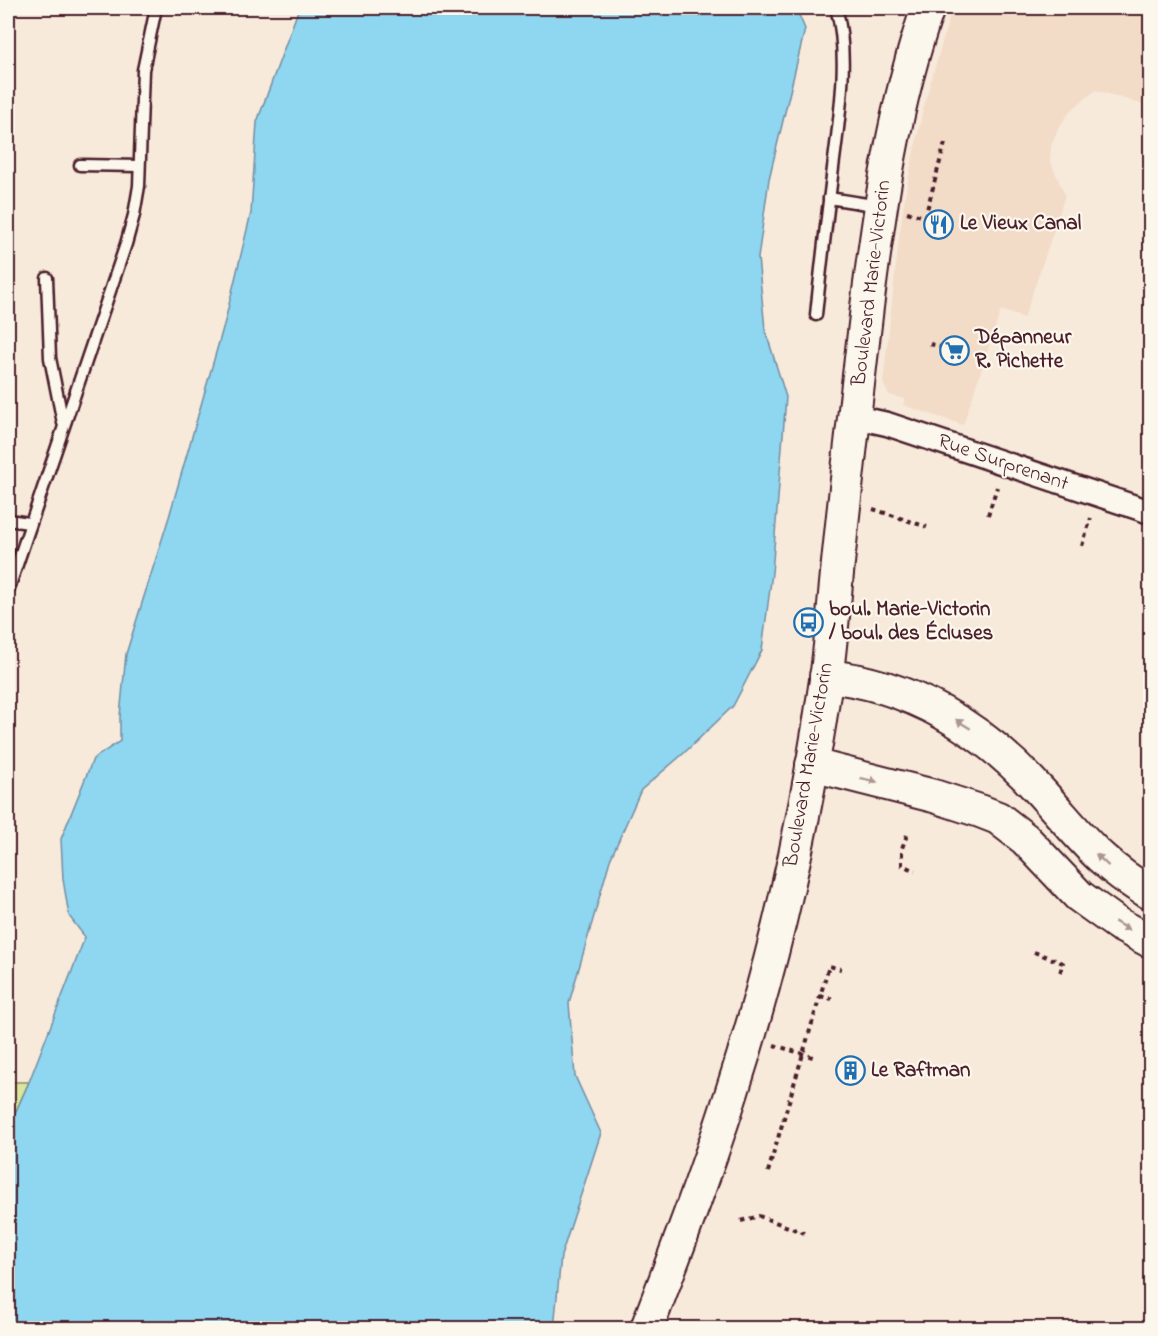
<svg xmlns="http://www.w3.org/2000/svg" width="1158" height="1336" viewBox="0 0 1158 1336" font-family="'Indie Flower',sans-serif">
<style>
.built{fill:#f2dbc7}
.green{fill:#d8e79b;stroke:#918363;stroke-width:1.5}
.water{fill:#8fd6f0;stroke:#738da1;stroke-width:1.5}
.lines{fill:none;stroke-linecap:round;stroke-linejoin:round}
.lane-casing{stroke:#4a1f2b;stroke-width:15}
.street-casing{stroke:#4a1f2b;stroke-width:27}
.secondary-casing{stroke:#4a1f2b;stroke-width:36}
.path{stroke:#4a1f2b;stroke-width:4;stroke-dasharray:4.5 4.5;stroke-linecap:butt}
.lane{stroke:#fbf7ec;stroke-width:10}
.street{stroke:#fbf7ec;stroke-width:22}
.secondary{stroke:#fbf7ec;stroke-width:32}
.oneway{fill:#ab9695}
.labels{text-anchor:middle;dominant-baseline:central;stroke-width:4.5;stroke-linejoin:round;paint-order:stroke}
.poi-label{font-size:21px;font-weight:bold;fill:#4a1f2b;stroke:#fbf7ec;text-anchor:start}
.street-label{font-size:21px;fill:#4a1f2b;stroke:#fbf7ec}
</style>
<rect width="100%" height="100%" fill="#f7eadb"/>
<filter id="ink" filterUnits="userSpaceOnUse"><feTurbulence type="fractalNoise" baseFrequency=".0167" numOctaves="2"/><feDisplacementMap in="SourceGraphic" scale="12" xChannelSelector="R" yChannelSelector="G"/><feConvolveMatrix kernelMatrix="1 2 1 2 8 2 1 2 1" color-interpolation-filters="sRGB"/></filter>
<g filter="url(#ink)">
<polygon class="built" points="952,8 1150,8 1150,87 1144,105 1096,90 1070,111 1059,127 1051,146 1050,161 1065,195 1056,224 1024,318 1001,310 963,425 903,405 905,399 889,395 883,383 900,230 907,185 923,109"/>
<polygon class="green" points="8,1082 29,1082 8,1129"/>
<polygon class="water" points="299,8 796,8 805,29 769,179 758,258 765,329 786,397 772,573 762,650 733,706 683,754 641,790 610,860 569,1003 575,1076 601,1133 561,1256 554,1328 8,1328 8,1129 29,1082 85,937 69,916 63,879 61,839 93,759 120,741 120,716 126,654 169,517 225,321 251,213 257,122"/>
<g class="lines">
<defs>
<g id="lane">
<polyline points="80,165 139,166"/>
<polyline points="829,198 879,206"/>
<polyline points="47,278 50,358 63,423"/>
<path d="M816,315C821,266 827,217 833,168C839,120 850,54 836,8"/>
<polyline points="8,520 29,523"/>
<polyline points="8,591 126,244 134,215 139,186 143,70 156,8"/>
</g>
<polyline id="street" points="855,417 887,424 1150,512"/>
<g id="secondary">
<path d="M826,676C910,684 982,728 1038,789C1077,831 1098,864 1150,893"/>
<polyline points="812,765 934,796 980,811 998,818 1025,839 1079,896 1118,924 1150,941"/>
<path d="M647,1328C676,1252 705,1176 730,1098C774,962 806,821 826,680C832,635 835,589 840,544C848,465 858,386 867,307C880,205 894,105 928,8"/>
</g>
</defs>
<use href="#lane" class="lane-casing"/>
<use href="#street" class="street-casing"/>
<use href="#secondary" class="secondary-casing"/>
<g class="path">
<polyline points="907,212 932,219"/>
<polyline points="925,217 945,143"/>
<polyline points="930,344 945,348"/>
<polyline points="873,509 927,527"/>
<polyline points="988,515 997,487"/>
<polyline points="1082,546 1091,518"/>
<polyline points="907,835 902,848 902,865 915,871"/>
<polyline points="1034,952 1063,963 1060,973"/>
<polyline points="820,996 832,999"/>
<polyline points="774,1045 816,1058"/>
<polyline points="768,1172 829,966 841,969"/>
<polyline points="741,1221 759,1216 804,1233"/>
</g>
<use href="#lane" class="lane"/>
<use href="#street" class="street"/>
<use href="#secondary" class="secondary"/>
</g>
<defs><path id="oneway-solid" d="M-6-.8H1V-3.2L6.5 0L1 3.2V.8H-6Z" transform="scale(1.5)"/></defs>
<g class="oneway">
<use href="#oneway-solid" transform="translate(963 724) rotate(-148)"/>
<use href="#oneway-solid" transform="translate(869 780) rotate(14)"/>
<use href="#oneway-solid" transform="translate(1102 860) rotate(-137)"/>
<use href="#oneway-solid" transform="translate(1122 926) rotate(31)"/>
</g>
</g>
<defs>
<symbol id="restaurant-ring" viewBox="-11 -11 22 22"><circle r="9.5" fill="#fbf7ec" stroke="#1f6fb2" stroke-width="1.5"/><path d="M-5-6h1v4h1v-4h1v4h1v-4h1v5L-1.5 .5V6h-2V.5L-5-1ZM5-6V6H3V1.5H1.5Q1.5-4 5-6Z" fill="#1f6fb2"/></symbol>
<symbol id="supermarket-ring" viewBox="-11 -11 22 22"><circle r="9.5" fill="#fbf7ec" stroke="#1f6fb2" stroke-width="1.5"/><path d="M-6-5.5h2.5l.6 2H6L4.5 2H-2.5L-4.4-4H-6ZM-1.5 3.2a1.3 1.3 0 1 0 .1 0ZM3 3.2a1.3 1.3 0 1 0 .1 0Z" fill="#1f6fb2"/></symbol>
<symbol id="bus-ring" viewBox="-11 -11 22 22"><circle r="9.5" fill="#fbf7ec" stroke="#1f6fb2" stroke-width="1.5"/><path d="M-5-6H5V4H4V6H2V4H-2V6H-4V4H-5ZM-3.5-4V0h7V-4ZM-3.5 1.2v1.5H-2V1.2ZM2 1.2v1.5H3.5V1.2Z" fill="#1f6fb2"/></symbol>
<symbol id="building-ring" viewBox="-11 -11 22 22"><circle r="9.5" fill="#fbf7ec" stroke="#1f6fb2" stroke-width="1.5"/><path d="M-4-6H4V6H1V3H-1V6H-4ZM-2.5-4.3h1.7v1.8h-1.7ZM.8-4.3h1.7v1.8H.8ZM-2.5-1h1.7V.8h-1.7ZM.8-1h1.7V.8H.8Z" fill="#1f6fb2"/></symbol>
</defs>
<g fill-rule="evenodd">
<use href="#restaurant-ring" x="922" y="208" width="33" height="33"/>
<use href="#supermarket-ring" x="938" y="334" width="33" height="33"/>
<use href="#bus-ring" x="792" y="606" width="33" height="33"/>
<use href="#building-ring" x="834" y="1054" width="33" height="33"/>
</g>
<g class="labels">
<g class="poi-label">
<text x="960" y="224">Le Vieux Canal</text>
<text x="975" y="338">Dépanneur<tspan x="975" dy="24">R. Pichette</tspan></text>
<text x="829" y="610">boul. Marie-Victorin<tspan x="829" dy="24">/ boul. des Écluses</tspan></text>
<text x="871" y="1071">Le Raftman</text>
</g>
<g class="street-label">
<text transform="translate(872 283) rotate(-83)">Boulevard Marie-Victorin</text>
<text transform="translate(1003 463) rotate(19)">Rue Surprenant</text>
<text transform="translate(809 765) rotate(-80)">Boulevard Marie-Victorin</text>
</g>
</g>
<rect width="1158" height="1336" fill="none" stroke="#fbf7ec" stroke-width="30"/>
<rect x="15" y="15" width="1128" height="1306" fill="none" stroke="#4a1f2b" stroke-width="2" filter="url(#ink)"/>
</svg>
